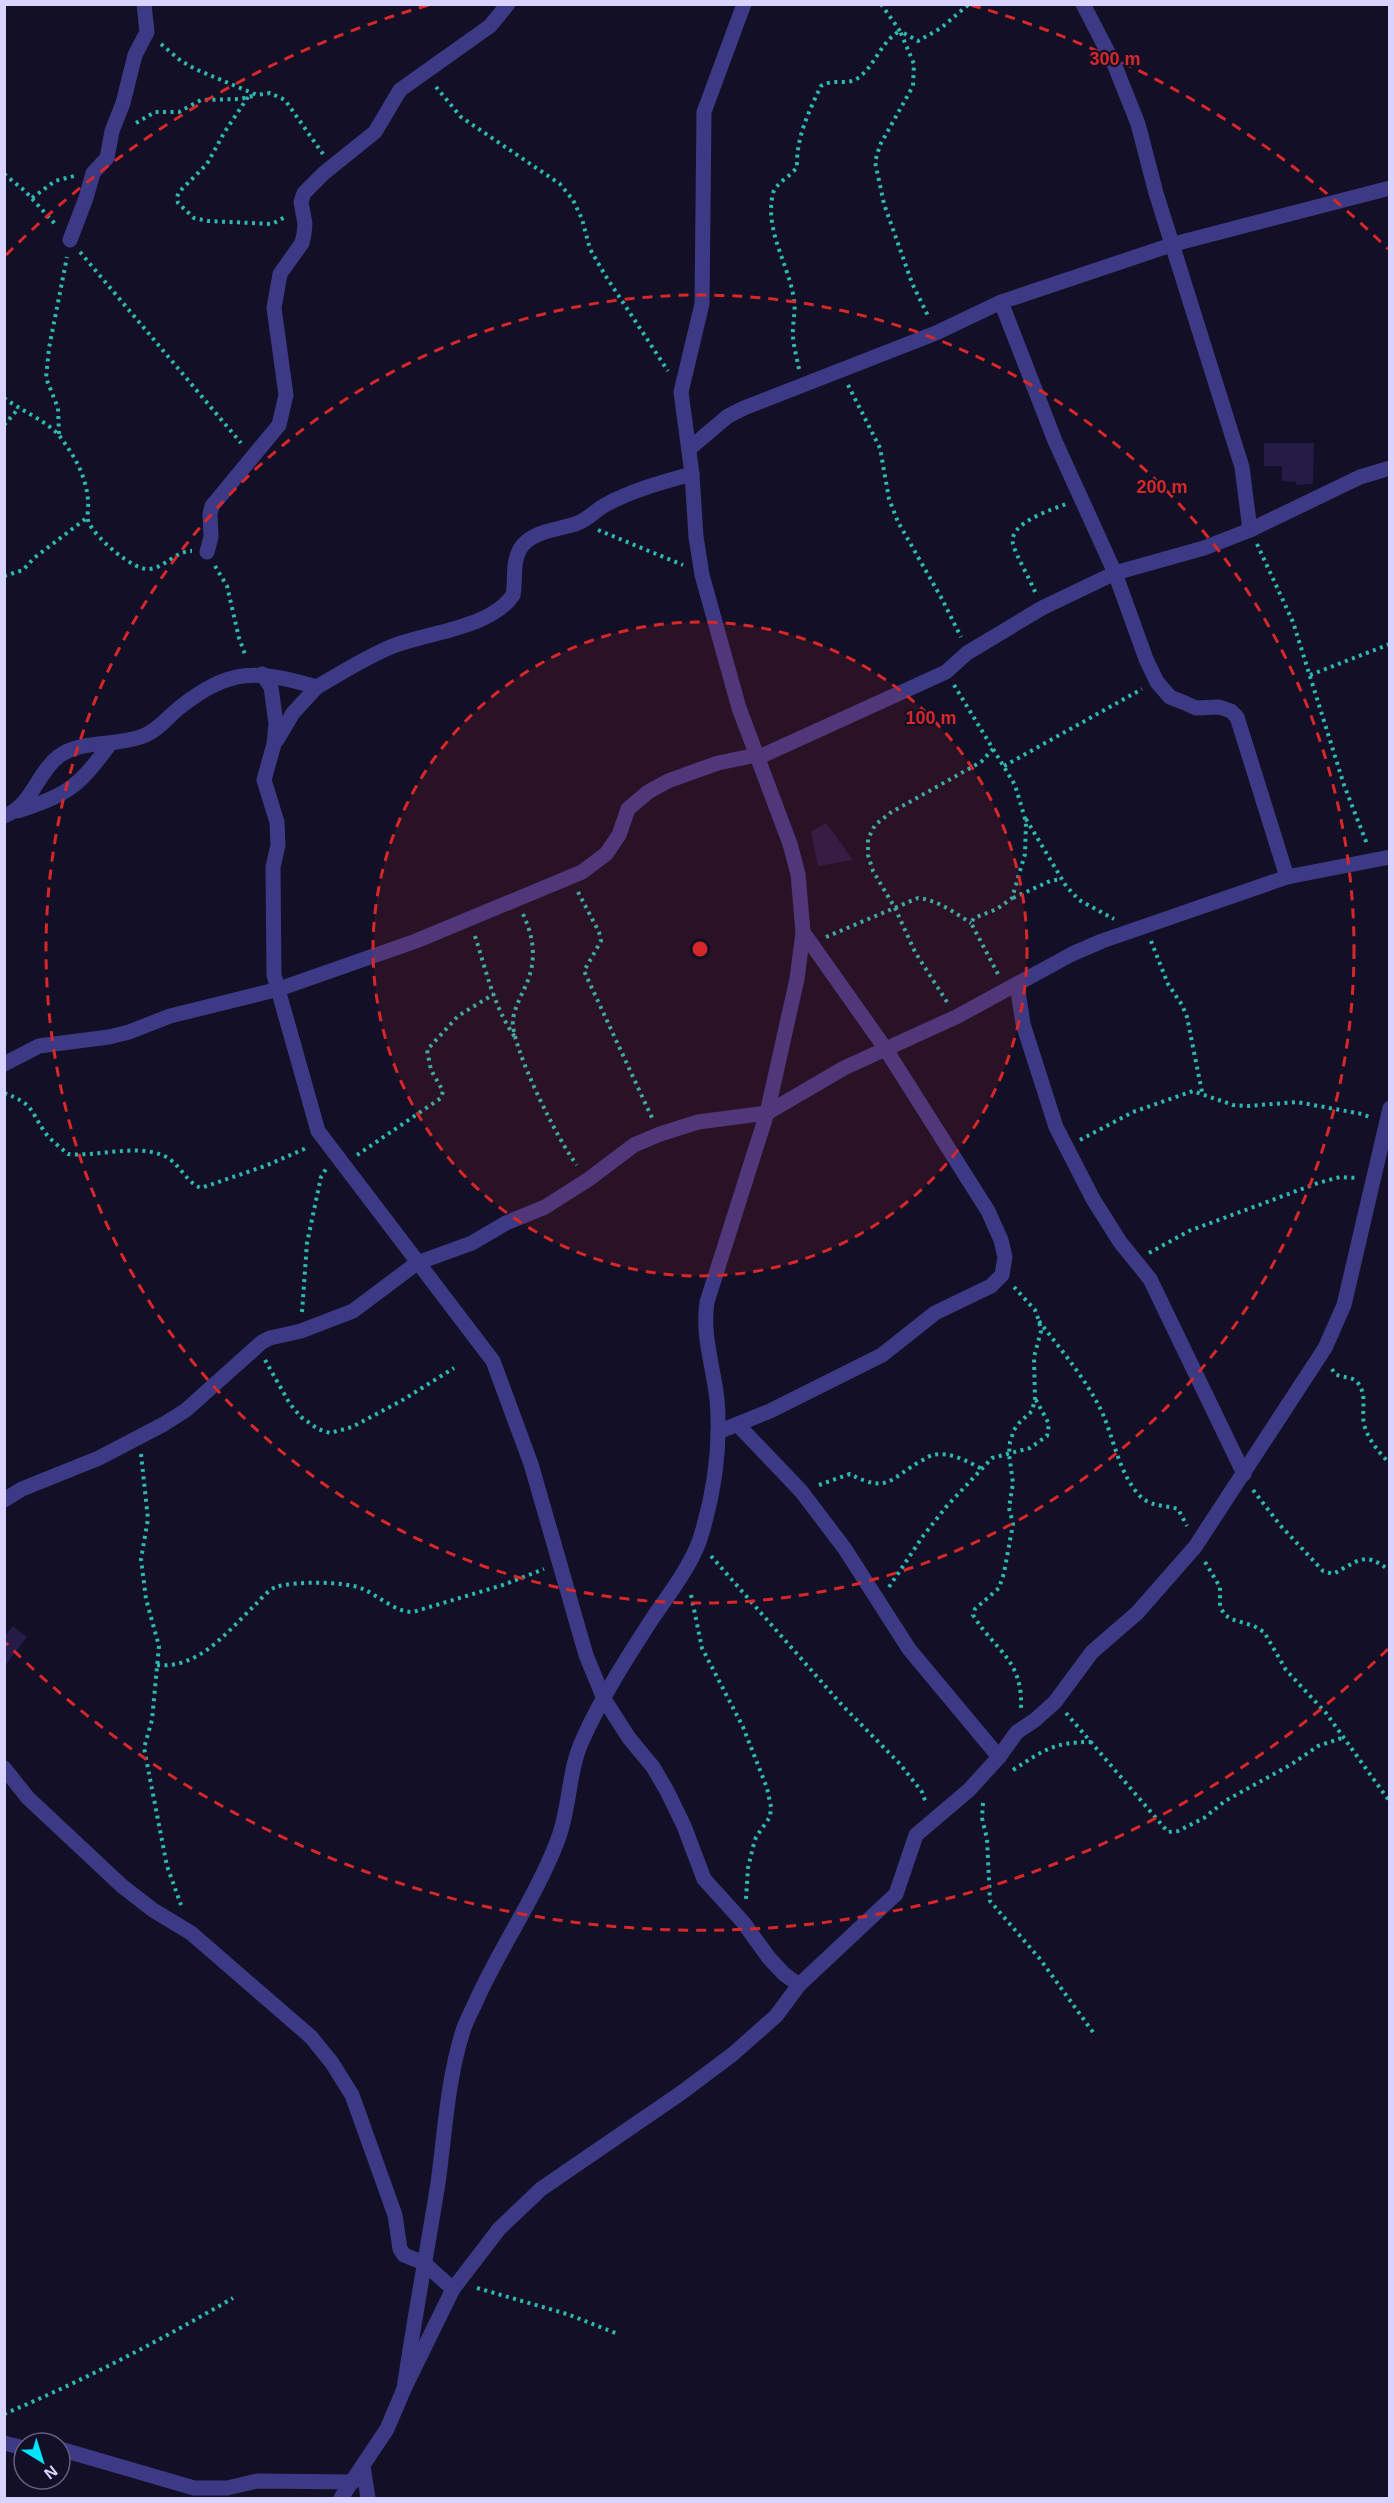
<svg xmlns="http://www.w3.org/2000/svg" width="1394" height="2503" viewBox="0 0 1394 2503" font-family="Helvetica,sans-serif">
<style>
.building{fill:#241b47}
.lines{fill:none;stroke-linecap:round;stroke-linejoin:round}
.path{stroke:#2fb8b0;stroke-width:4;stroke-dasharray:3 4.5;stroke-linecap:butt}
.street{stroke:#3d3a85;stroke-width:15}
.ring{fill:none;stroke:#d62828;stroke-width:3;stroke-dasharray:10 8}
.centre{fill:#d62828;stroke:#130f26;stroke-width:3}
.ring-label{font-size:18px;text-anchor:middle;font-weight:bold;fill:#d62828;stroke:#130f26;stroke-width:4.5;stroke-linejoin:round;paint-order:stroke}
</style>
<rect width="100%" height="100%" fill="#130f26"/>
<g class="building">
<polygon points="1264,443 1314,443 1313,484 1296,485 1296,482 1282,481 1282,466 1264,466"/>
<polygon points="826,823 853,860 818,866 811,832"/>
<polygon points="13,1626 27,1637 4,1667 4,1637"/>
</g>
<g class="lines">
<g class="path">
<polyline points="881,4 900,31 918,41 941,28 969,4"/>
<polyline points="161,44 181,61 195,69 257,95 270,93 285,100 323,154"/>
<polyline points="436,87 461,117 560,184 573,200 582,219 590,249 605,275 668,371"/>
<polyline points="248,97 224,133 207,164 179,192 177,197 178,203 194,218 208,221 272,224 287,216"/>
<polyline points="136,123 155,112 179,112 201,100 240,99 257,95"/>
<polyline points="4,174 25,191 57,226"/>
<polyline points="32,198 55,181 74,176"/>
<polyline points="80,252 241,443"/>
<path d="M799,369C797,359 794,348 793,337C792,325 796,312 794,300C789,264 764,231 773,193C776,183 791,176 797,167C796,138 809,111 821,86C834,78 847,86 858,78C876,65 880,42 900,31L914,64L913,86L880,145L875,162L884,204L912,283L929,318"/>
<polyline points="848,385 880,448 889,499 898,522 942,599 961,637"/>
<path d="M4,398C20,410 51,423 61,438C75,457 86,476 88,500C89,507 86,517 89,523C96,538 133,571 150,569C166,567 175,551 192,551"/>
<polyline points="4,425 19,408"/>
<polyline points="59,434 58,408 46,378 49,348 67,257"/>
<polyline points="598,530 683,565"/>
<polyline points="1257,544 1293,622 1344,785 1367,844"/>
<polyline points="215,566 227,586 239,638 246,657"/>
<polyline points="4,576 23,570 34,558 88,517"/>
<path d="M1035,592C1029,577 1017,558 1013,544C1008,523 1051,510 1066,504"/>
<polyline points="1310,675 1390,644"/>
<polyline points="954,685 1015,785 1026,822 1025,854 1012,898 997,909 974,918 971,923 998,974"/>
<polyline points="1004,766 1142,689"/>
<polyline points="1026,819 1066,886 1079,900 1114,919"/>
<polyline points="578,892 599,932 601,941 584,971 653,1120"/>
<polyline points="1013,898 1050,881 1062,879"/>
<path d="M523,914C534,938 537,960 526,985C521,996 515,1007 513,1019C509,1043 560,1145 577,1165"/>
<path d="M475,936C486,970 494,1008 515,1037"/>
<path d="M826,937L918,898C938,900 955,913 971,923"/>
<polyline points="1151,941 1168,984 1182,1005 1187,1017 1202,1092"/>
<polyline points="947,1002 915,952 895,908 873,871 868,855 868,839 875,825 890,813 981,762 993,749"/>
<path d="M4,1093C33,1104 29,1108 44,1131C50,1140 60,1147 68,1154C96,1157 135,1144 162,1155C179,1161 185,1182 201,1188L265,1166L309,1147"/>
<polyline points="1080,1140 1133,1112 1193,1091 1233,1105 1248,1106 1297,1102 1362,1114 1372,1118"/>
<polyline points="357,1155 441,1098 443,1091 431,1070 427,1050 458,1016 494,994"/>
<polyline points="1149,1253 1189,1231 1318,1183 1340,1177 1357,1178"/>
<path d="M1014,1287L1035,1310L1039,1321L1041,1331L1034,1357L1035,1399L1032,1411L1020,1422L1014,1430L1010,1442L1009,1454L1013,1483L1009,1508L1013,1524L1004,1573L999,1588L975,1609L973,1615C995,1651 1023,1659 1021,1708"/>
<polyline points="302,1312 307,1243 321,1177 326,1169"/>
<path d="M1039,1321C1061,1350 1086,1379 1102,1412C1114,1439 1119,1474 1140,1496C1151,1507 1165,1505 1178,1509L1187,1526"/>
<polyline points="265,1360 290,1404 301,1417 318,1429 330,1433 352,1427 401,1401 454,1368"/>
<path d="M1332,1369L1335,1374C1342,1378 1351,1376 1357,1382C1368,1394 1361,1411 1364,1424C1368,1440 1379,1452 1390,1464"/>
<polyline points="141,1454 148,1519 141,1559 146,1599 159,1646 152,1720 144,1748 167,1866 181,1905"/>
<path d="M819,1485L850,1474C888,1494 889,1479 921,1461C925,1459 929,1456 933,1455C949,1451 969,1462 982,1469"/>
<path d="M1253,1490L1280,1525L1323,1571L1333,1574C1359,1561 1364,1550 1390,1571"/>
<polyline points="711,1556 841,1704 900,1764 922,1792 926,1803"/>
<polyline points="1205,1562 1220,1587 1220,1607 1225,1615 1231,1619 1254,1626 1264,1632 1286,1670 1326,1713 1390,1802"/>
<polyline points="889,1587 923,1536 946,1507 992,1458 1030,1448 1047,1436 1049,1424 1036,1400"/>
<polyline points="691,1595 702,1648 743,1727 767,1788 771,1807 770,1817 756,1837 753,1847 748,1868 746,1899"/>
<path d="M157,1665C199,1669 227,1632 255,1605C261,1599 268,1590 276,1587C294,1581 346,1581 363,1589C379,1596 395,1612 413,1612L503,1585L544,1569"/>
<polyline points="1066,1713 1168,1832 1178,1831 1204,1818 1225,1801 1292,1764 1318,1746 1345,1737"/>
<path d="M1013,1770C1044,1750 1054,1742 1091,1742"/>
<polyline points="983,1803 982,1818 987,1839 990,1901 1040,1959 1095,2035"/>
<polyline points="477,2288 567,2314 618,2334"/>
<path d="M4,2414C83,2381 159,2341 233,2298"/>
</g>
<g class="street">
<polyline points="1083,4 1115,66 1138,124 1156,193 1242,467 1250,530"/>
<polyline points="70,240 86,198 93,173 107,158 112,131 123,103 135,55 147,32 144,4"/>
<polyline points="1001,302 1055,441 1115,573 1146,659 1157,682 1170,697 1185,703 1196,708 1219,707 1231,711 1237,717 1287,877"/>
<polyline points="689,449 728,416 744,408 936,333 1001,302 1174,244 1390,188"/>
<polyline points="207,552 211,537 210,514 212,506 279,425 286,395 274,308 280,274 302,243 304,234 305,224 301,202 304,193 324,173 375,132 400,90 490,26 508,4"/>
<polyline points="262,674 271,687 276,724 274,744 264,780 277,822 278,845 273,867 274,975 318,1131 493,1361 531,1464 586,1655 604,1699 629,1738 653,1767 667,1791 684,1826 704,1879 743,1922 769,1958 784,1974 799,1985"/>
<polyline points="277,740 293,713 317,687"/>
<polyline points="757,758 946,672 967,653 1042,608 1115,573 1204,548 1250,530 1360,477 1390,468"/>
<path d="M18,811C69,794 78,787 110,744"/>
<path d="M4,816C32,806 36,774 59,756C83,739 116,747 143,736C157,731 168,717 179,708C231,667 257,670 317,687C341,673 366,657 393,646C429,632 491,628 513,595C516,579 512,563 520,549C531,530 560,530 578,523C588,519 596,510 605,505C632,490 663,482 692,474"/>
<polyline points="1017,984 1023,1024 1056,1127 1093,1199 1120,1242 1150,1279 1244,1474"/>
<polyline points="4,1064 39,1046 109,1037 129,1032 170,1016 279,989 416,941 582,872 606,854 619,835 628,809 648,792 668,781 718,763 757,755"/>
<polyline points="738,1425 801,1491 845,1549 909,1649 999,1757"/>
<polyline points="718,1432 770,1411 882,1355 935,1313 991,1286 1002,1275 1005,1257 1001,1240 988,1211 885,1048 803,932"/>
<polyline points="4,1500 22,1489 99,1458 164,1424 186,1410 262,1342 270,1338 301,1331 353,1311 417,1263 472,1243 506,1223 545,1207 589,1179 634,1145 660,1134 698,1122 767,1113 844,1068 956,1017 1072,954 1102,941 1287,877 1390,857"/>
<polyline points="4,1768 28,1798 122,1886 153,1910 191,1933 311,2037 332,2063 352,2095 395,2215 400,2249 404,2255 424,2263 453,2289"/>
<path d="M404,2389C414,2320 427,2252 438,2183C445,2133 447,2083 462,2034C465,2022 473,2009 478,1997C502,1945 536,1896 557,1842C570,1810 568,1772 582,1741C601,1698 628,1656 654,1616C670,1593 689,1568 699,1542C714,1496 721,1446 717,1399C713,1365 702,1336 707,1302L767,1113L797,979L803,932L798,874L790,844L739,708L702,575L696,537L692,474L681,392L702,304L704,112L744,4"/>
<polyline points="4,2443 24,2448"/>
<polyline points="60,2449 194,2488 227,2488 257,2481 353,2482"/>
<polyline points="363,2466 368,2498"/>
<polyline points="341,2498 387,2429 404,2389 453,2289 499,2229 541,2189 681,2093 733,2054 776,2016 799,1985 896,1894 916,1835 969,1790 999,1757 1017,1732 1035,1720 1055,1702 1092,1652 1137,1613 1195,1547 1325,1348 1344,1305 1390,1108"/>
</g>
</g>
<circle cx="700" cy="949" r="327" fill="#d62828" fill-opacity=".12"/>
<g class="ring">
<circle cx="700" cy="949" r="327"/>
<circle cx="700" cy="949" r="654"/>
<path d="M1388 1649A982 982 0 0 1 6 1643M6 255A982 982 0 0 1 429 5M971 5A982 982 0 0 1 1388 249"/>
</g>
<circle cx="700" cy="949" r="9" class="centre"/>
<g class="ring-label">
<text x="1115" y="65">300 m</text>
<text x="1162" y="493">200 m</text>
<text x="931" y="724">100 m</text>
</g>
<rect width="1394" height="2503" fill="none" stroke="#d9d4ff" stroke-width="12"/>
<g transform="translate(42 2461) rotate(142)"><circle r="28" fill="#130f26" stroke="#625e7d" stroke-width="1.5"/>
<path d="M0-4.5L10 22L0 15L-10 22Z" fill="#00e5ff"/>
<text y="-9" font-size="16" font-weight="bold" text-anchor="middle" fill="#d9d4ff">N</text>
</g>
</svg>
